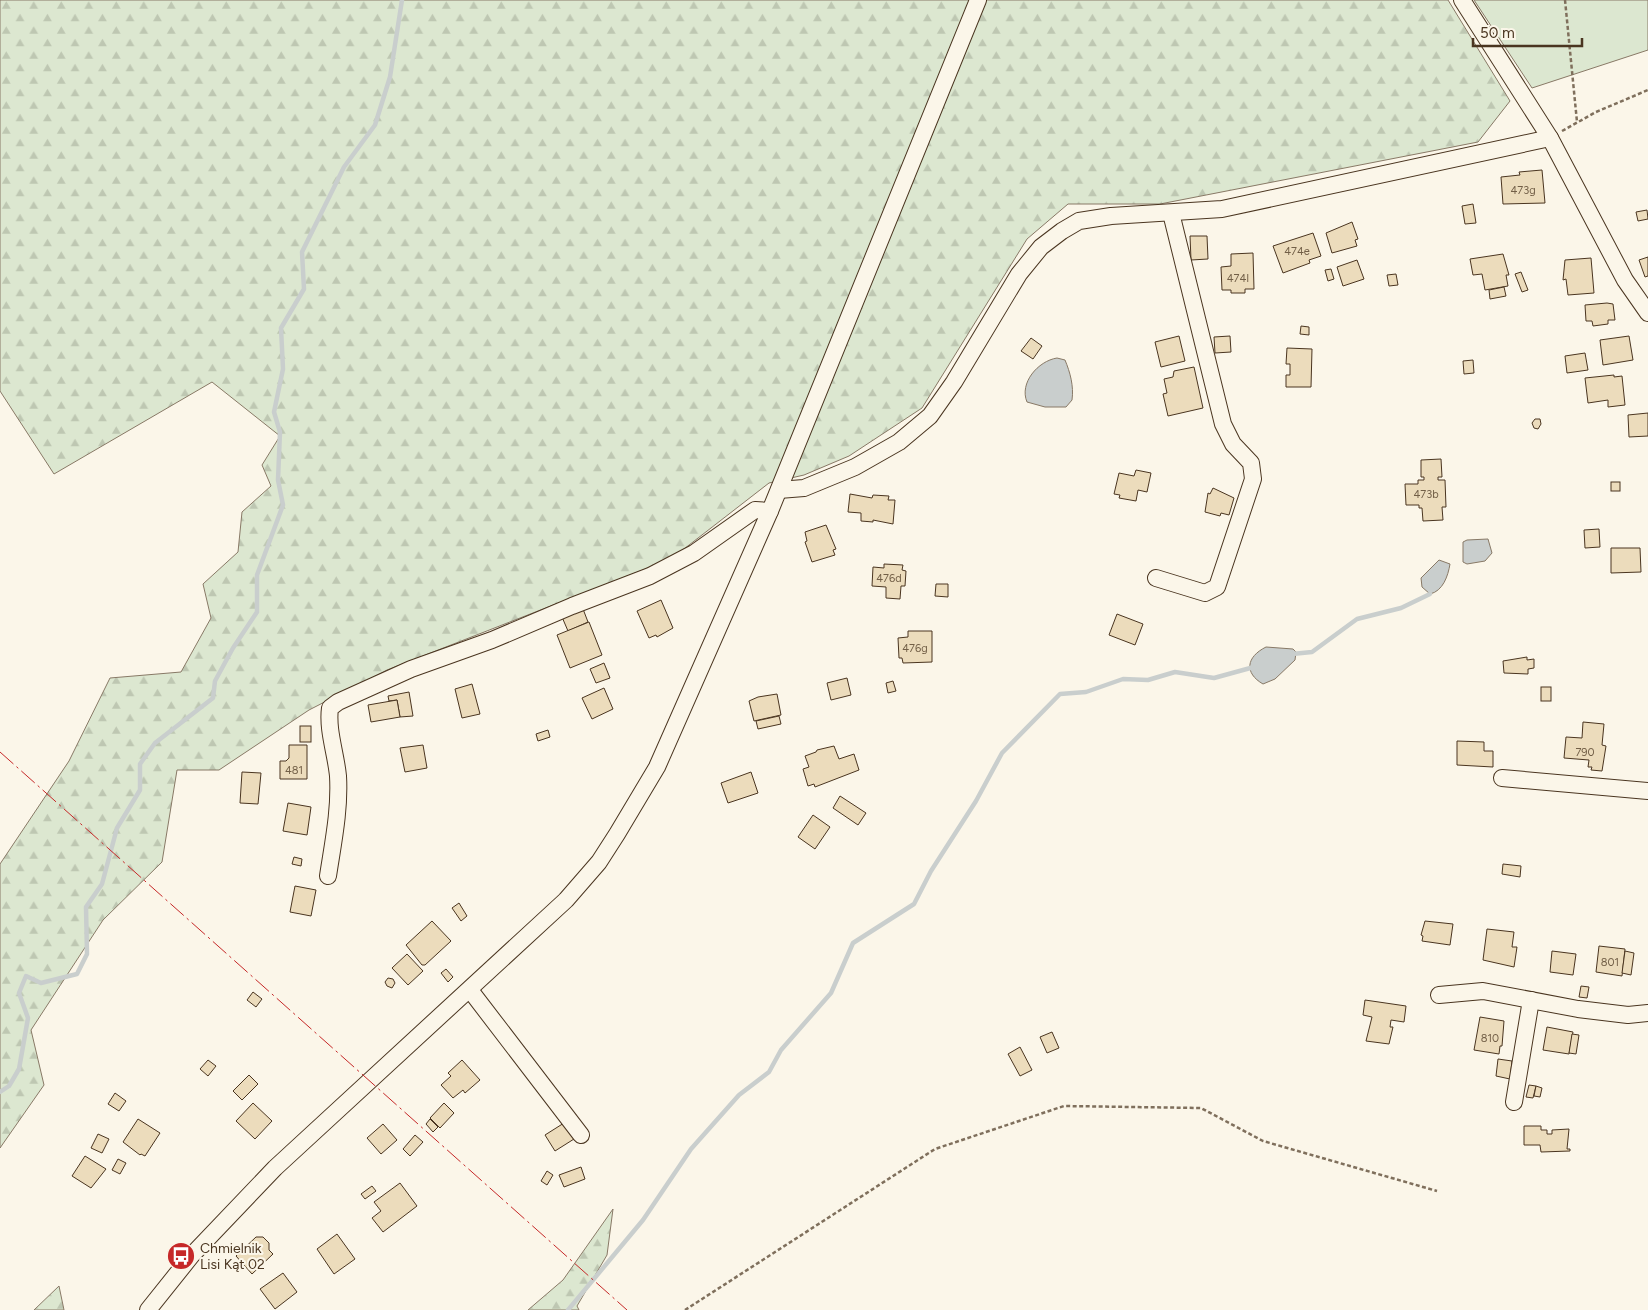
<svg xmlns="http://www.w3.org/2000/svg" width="1648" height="1310" viewBox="0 0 1648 1310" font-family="Figtree,sans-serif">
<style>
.green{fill:#dce7d0;stroke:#887966}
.forest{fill:url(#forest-firs);stroke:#887966}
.water{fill:#c9cecd;stroke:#887966}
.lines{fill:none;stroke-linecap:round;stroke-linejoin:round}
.stream{stroke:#c9cecd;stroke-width:4.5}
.building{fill:#ecdcbc;stroke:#4a3520}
.minor-casing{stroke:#4a3520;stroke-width:18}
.path{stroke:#7f6f5c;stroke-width:2.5;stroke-dasharray:4 2.5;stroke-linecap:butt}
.minor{stroke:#fbf6e9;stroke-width:16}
.power{stroke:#c62828;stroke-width:1;stroke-dasharray:18 4 2.5 4;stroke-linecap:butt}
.labels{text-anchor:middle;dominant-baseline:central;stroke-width:4;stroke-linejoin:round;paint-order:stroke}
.number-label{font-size:11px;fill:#725f47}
.poi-label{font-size:14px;fill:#4a3520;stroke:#fbf6e9;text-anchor:start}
</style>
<defs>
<pattern id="forest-firs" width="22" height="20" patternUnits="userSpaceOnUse" patternTransform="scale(1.25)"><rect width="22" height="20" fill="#dce7d0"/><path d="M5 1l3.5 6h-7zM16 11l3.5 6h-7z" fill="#bec7b2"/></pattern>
</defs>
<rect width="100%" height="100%" fill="#fbf6e9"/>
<polygon class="green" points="1474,0 1648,0 1648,50 1532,88"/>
<g class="forest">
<polygon points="0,0 1448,0 1510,101 1478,142 1160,204 1068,204 1027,239 922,408 849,456 804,475 769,483 671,559 387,670 309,710 219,770 177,770 162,862 103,920 31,1030 44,1085 0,1148 0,864 69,761 110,678 181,672 211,618 203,584 238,552 242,512 271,486 262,465 280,436 212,382 54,474 0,391"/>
<polygon points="613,1209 607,1255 577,1306 579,1310 528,1310 563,1280"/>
<polygon points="59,1286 64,1310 34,1310"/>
</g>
<g class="water">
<path d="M1057,358L1065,360C1070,372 1074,386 1072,400L1066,407H1045L1027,402C1019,383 1038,361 1057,358Z"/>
<polygon points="1488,539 1492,553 1485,561 1467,564 1463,562 1463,542 1467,540"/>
<path d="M1439,560L1450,564C1448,576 1443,591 1430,594L1422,587L1421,578Z"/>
<path d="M1266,647L1293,649L1296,652L1295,660L1275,679L1263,684C1244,673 1246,657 1266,647Z"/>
</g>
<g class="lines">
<g class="stream">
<polyline points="1292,654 1312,652 1357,619 1401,608 1430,594"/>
<polyline points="0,1092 9,1086 19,1069 28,1018 19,993 26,976 41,983 77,974 87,954 86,907 102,884 117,828 140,790 140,764 155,743 213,698 215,681 233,648 257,612 257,575 283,505 278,480 280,432 274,412 283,369 281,328 304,289 302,252 344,167 375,125 390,77 402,0"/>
<polyline points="568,1310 643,1220 691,1149 739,1095 769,1072 781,1050 831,993 853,943 914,904 931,871 976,801 1002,753 1060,694 1086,692 1123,679 1148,680 1175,672 1214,678 1254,667"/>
</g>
</g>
<g class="building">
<polygon points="1542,170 1545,203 1503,204 1501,177 1520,175 1519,172"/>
<polygon points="1473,204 1476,223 1465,224 1462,206"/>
<polygon points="1647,210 1648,219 1638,221 1636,212"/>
<polygon points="1352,222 1358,239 1355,240 1357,246 1332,253 1326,233"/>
<polygon points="1313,233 1321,256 1309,260 1310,263 1283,273 1273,246"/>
<polygon points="1190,236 1207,236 1208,259 1191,260"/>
<polygon points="1253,253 1254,289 1245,289 1245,293 1231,293 1231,290 1222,290 1221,267 1231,266 1231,254"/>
<polygon points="1503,254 1509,275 1506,275 1508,286 1485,290 1482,274 1473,275 1470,259"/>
<polygon points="1648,257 1648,276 1645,277 1639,260"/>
<polygon points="1591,258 1594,293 1568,295 1566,279 1563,280 1565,260"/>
<polygon points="1357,260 1364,279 1343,286 1337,267"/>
<polygon points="1331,269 1334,279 1328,281 1325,270"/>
<polygon points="1521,272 1528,290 1522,292 1515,274"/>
<polygon points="1396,274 1398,285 1389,286 1387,275"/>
<polygon points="1504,287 1506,296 1490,299 1489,290"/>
<polygon points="1607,303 1613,304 1615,320 1608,320 1608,324 1593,326 1592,321 1586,321 1585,305"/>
<polygon points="1301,326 1309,327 1309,335 1300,334"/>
<polygon points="1179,336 1185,361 1161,367 1155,342"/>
<polygon points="1230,336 1231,352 1215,353 1214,337"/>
<polygon points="1629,336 1633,360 1603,365 1600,340"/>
<polygon points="1031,338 1042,346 1033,359 1021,351"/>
<polygon points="1287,348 1312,349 1311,387 1286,387 1286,375 1290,375 1290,364 1286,364"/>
<polygon points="1585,353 1588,370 1567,373 1565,356"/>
<polygon points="1473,360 1474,373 1464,374 1463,361"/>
<polygon points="1194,367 1203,408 1168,416 1163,394 1167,393 1164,379 1173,377 1174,371"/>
<polygon points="1614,375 1614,377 1622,376 1625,405 1608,407 1608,400 1588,403 1585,378"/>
<polygon points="1648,413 1648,436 1629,437 1628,415"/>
<polygon points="1535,419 1540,419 1541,424 1538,429 1534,428 1532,423"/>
<polygon points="1441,459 1442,477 1438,477 1438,480 1445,480 1446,507 1442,507 1443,520 1423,521 1422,508 1419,508 1419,505 1406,505 1405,484 1418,484 1418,480 1424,480 1424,477 1421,477 1421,460"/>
<polygon points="1136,470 1151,473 1147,492 1138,490 1136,501 1119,498 1120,495 1114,494 1119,473 1134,476"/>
<rect x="1611" y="482" width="9" height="9"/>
<polygon points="1213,488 1234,498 1229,515 1221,513 1220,516 1205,512 1208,493 1210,494"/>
<polygon points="850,494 872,498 873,495 889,496 888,500 895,500 893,524 873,520 873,522 861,521 861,513 848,512"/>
<polygon points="826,525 836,549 833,550 835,555 812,562 805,542 807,541 805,532"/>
<polygon points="1599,529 1600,547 1585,548 1584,530"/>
<polygon points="1611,548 1640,548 1641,572 1611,573"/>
<polygon points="884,564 903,565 902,570 906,571 905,586 901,586 900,599 886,598 886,587 872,586 873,567 884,568"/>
<polygon points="936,584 948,584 948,597 935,596"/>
<polygon points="661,600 673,628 657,637 656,635 649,638 637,611"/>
<polygon points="583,609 588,622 568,631 562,617"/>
<polygon points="1117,614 1143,624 1135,645 1109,635"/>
<polygon points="589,622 602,655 570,668 557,635"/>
<polygon points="908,631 932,631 932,662 903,663 902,658 899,658 898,638 908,637"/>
<polygon points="1527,657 1527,660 1534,659 1534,668 1528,669 1528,674 1504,673 1503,661"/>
<polygon points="604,663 610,678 596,683 590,669"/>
<polygon points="847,678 851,695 831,700 827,683"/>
<polygon points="893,681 896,691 888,693 886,683"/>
<polygon points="472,684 480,714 462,718 455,689"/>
<rect x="1541" y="687" width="10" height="14"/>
<polygon points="604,688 613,709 592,719 582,698"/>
<polygon points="409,692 413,716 400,717 397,700 389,701 388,696"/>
<polygon points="777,694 781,715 754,721 749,701 758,697"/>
<polygon points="397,700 400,717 371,722 368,705"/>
<polygon points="779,716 781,724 758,729 756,721"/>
<polygon points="1583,722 1604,724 1602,745 1606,746 1602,771 1591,770 1592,767 1588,767 1589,760 1564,758 1566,737 1582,738"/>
<rect x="300" y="726" width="11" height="16"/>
<polygon points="548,730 550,737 538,741 536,734"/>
<polygon points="1457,741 1484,742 1484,751 1493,751 1493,767 1457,765"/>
<polygon points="289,745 307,745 307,779 280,779 280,761 286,761 289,758"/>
<polygon points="423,745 427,768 405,772 400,748"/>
<polygon points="834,746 839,759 854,754 859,770 815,787 814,784 808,786 803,769 809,767 805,756 816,752 817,750"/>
<polygon points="242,772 261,773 258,804 240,803"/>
<polygon points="751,772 758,793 728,803 721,783"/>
<polygon points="840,796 866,813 858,825 833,808"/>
<polygon points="288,803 311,807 307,835 283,831"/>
<polygon points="813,815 830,827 815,849 798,837"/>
<polygon points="294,857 302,859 301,866 292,864"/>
<polygon points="1503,864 1521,866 1520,877 1502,874"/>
<polygon points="295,886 316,890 311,916 290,912"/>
<polygon points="459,903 467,916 461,921 452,908"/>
<polygon points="432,921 451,941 425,965 422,965 406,945"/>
<polygon points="1425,921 1453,924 1450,945 1422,941 1423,936 1421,935"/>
<polygon points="1487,929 1514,932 1512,947 1517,947 1514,967 1483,960"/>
<polygon points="1599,946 1625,949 1622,976 1596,972"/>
<polygon points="1552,951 1576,954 1573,975 1550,972"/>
<polygon points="1625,951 1634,953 1631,975 1622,973"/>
<polygon points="407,954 423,971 408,985 392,968"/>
<polygon points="446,969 453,977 448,982 441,973"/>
<polygon points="388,978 393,979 395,983 392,988 387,986 385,982"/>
<polygon points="1581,986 1589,987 1587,998 1579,997"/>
<polygon points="253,992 262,999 256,1007 247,1000"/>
<polygon points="1365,1000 1406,1006 1404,1022 1391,1020 1390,1027 1393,1027 1389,1044 1366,1041 1372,1017 1363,1015"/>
<polygon points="1480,1017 1504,1021 1502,1046 1500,1046 1499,1054 1474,1050"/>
<polygon points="1547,1027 1573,1032 1569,1054 1543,1050"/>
<polygon points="1052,1032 1059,1048 1047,1053 1040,1037"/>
<polygon points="1572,1034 1579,1035 1576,1054 1569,1053"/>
<polygon points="1020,1047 1032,1070 1020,1076 1008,1054"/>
<polygon points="1498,1059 1512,1061 1510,1079 1496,1076"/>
<polygon points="208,1060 216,1066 208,1076 200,1069"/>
<polygon points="462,1060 480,1080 465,1093 463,1090 453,1098 441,1085 451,1076 448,1073"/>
<polygon points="249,1075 258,1084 242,1100 233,1091"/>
<polygon points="1529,1085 1536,1086 1533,1098 1526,1097"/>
<polygon points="1536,1086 1542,1088 1540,1097 1534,1096"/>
<polygon points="115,1093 126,1101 119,1111 108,1104"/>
<polygon points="253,1103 272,1121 255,1139 236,1121"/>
<polygon points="444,1103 454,1113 440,1128 430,1118"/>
<polygon points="138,1119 160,1133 145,1156 141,1154 140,1155 123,1142"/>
<polygon points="430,1119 438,1127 433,1132 426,1124"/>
<polygon points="564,1123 574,1139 555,1151 545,1135"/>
<polygon points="383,1124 397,1140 381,1154 367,1138"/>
<polygon points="1524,1126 1541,1126 1541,1130 1547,1130 1547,1134 1552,1134 1552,1130 1569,1129 1567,1149 1570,1149 1570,1151 1541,1152 1540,1145 1524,1145"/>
<polygon points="98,1134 109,1139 102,1153 91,1148"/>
<polygon points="415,1135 423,1142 410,1156 403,1149"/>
<polygon points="85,1156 106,1169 91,1188 72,1176"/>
<polygon points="118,1159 126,1163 120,1174 112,1170"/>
<polygon points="581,1167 585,1179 564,1187 559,1175"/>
<polygon points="547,1171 553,1175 547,1185 541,1181"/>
<polygon points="400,1183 417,1206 383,1232 372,1218 381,1211 374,1202"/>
<polygon points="372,1186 376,1191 365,1199 361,1194"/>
<polygon points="337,1234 355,1259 334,1274 317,1249"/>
<polygon points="256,1237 263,1237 269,1243 269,1250 273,1254 252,1274 236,1256"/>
<polygon points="283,1273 297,1292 275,1309 260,1289"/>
</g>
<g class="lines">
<defs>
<g id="minor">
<polyline points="1462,0 1550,138 1625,280 1648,313"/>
<polyline points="779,490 804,488 855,467 899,442 930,416 954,382 1019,274 1041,247 1062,231 1079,221 1111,216 1222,209 1550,138"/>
<polyline points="1156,578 1205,593 1217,587 1253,479 1251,463 1233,444 1223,424 1171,213"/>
<polyline points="1502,778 1648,791"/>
<path d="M328,876C333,843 340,810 338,776C336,754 327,730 330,708L338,702L411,669L492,640L572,606L650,576L694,553L755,510L770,511"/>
<polyline points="470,990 581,1135"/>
<polyline points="1439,995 1483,991 1578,1009 1628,1015 1648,1013"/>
<polyline points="1514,1102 1531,1000"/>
<polyline points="148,1310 192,1255 275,1168 566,900 599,862 617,834 657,767 770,511 978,0"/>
</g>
</defs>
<use href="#minor" class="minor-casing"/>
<g class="path">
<polyline points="1565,0 1577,122"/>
<polyline points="1562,131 1596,112 1648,90"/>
<polyline points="685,1310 935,1149 1064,1106 1201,1108 1263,1141 1437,1191"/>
</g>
<use href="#minor" class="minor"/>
<polyline class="power" points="0,752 627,1310"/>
</g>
<defs>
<symbol id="bus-disc" viewBox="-11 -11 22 22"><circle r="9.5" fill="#c62828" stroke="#fbf6e9"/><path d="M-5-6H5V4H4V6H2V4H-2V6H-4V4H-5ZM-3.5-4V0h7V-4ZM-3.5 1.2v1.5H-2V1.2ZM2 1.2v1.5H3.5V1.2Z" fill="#fff"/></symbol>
</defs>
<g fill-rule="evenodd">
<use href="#bus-disc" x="165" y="1240" width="32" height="32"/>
</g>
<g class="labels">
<g class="number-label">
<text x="1523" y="190">473g</text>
<text x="1297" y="251">474e</text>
<text x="1238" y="278">474I</text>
<text x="1426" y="494">473b</text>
<text x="889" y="578">476d</text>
<text x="915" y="648">476g</text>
<text x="1585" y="752">790</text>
<text x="294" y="770">481</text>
<text x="1610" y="962">801</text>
<text x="1490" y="1038">810</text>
</g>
<g class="poi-label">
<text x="200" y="1248">Chmielnik<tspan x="200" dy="16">Lisi Kąt 02</tspan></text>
</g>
</g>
<path d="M1473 38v8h109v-8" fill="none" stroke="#4a3520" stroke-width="2.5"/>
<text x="1480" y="38" font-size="15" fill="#4a3520" stroke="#fbf6e9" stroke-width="4" paint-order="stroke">50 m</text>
</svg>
